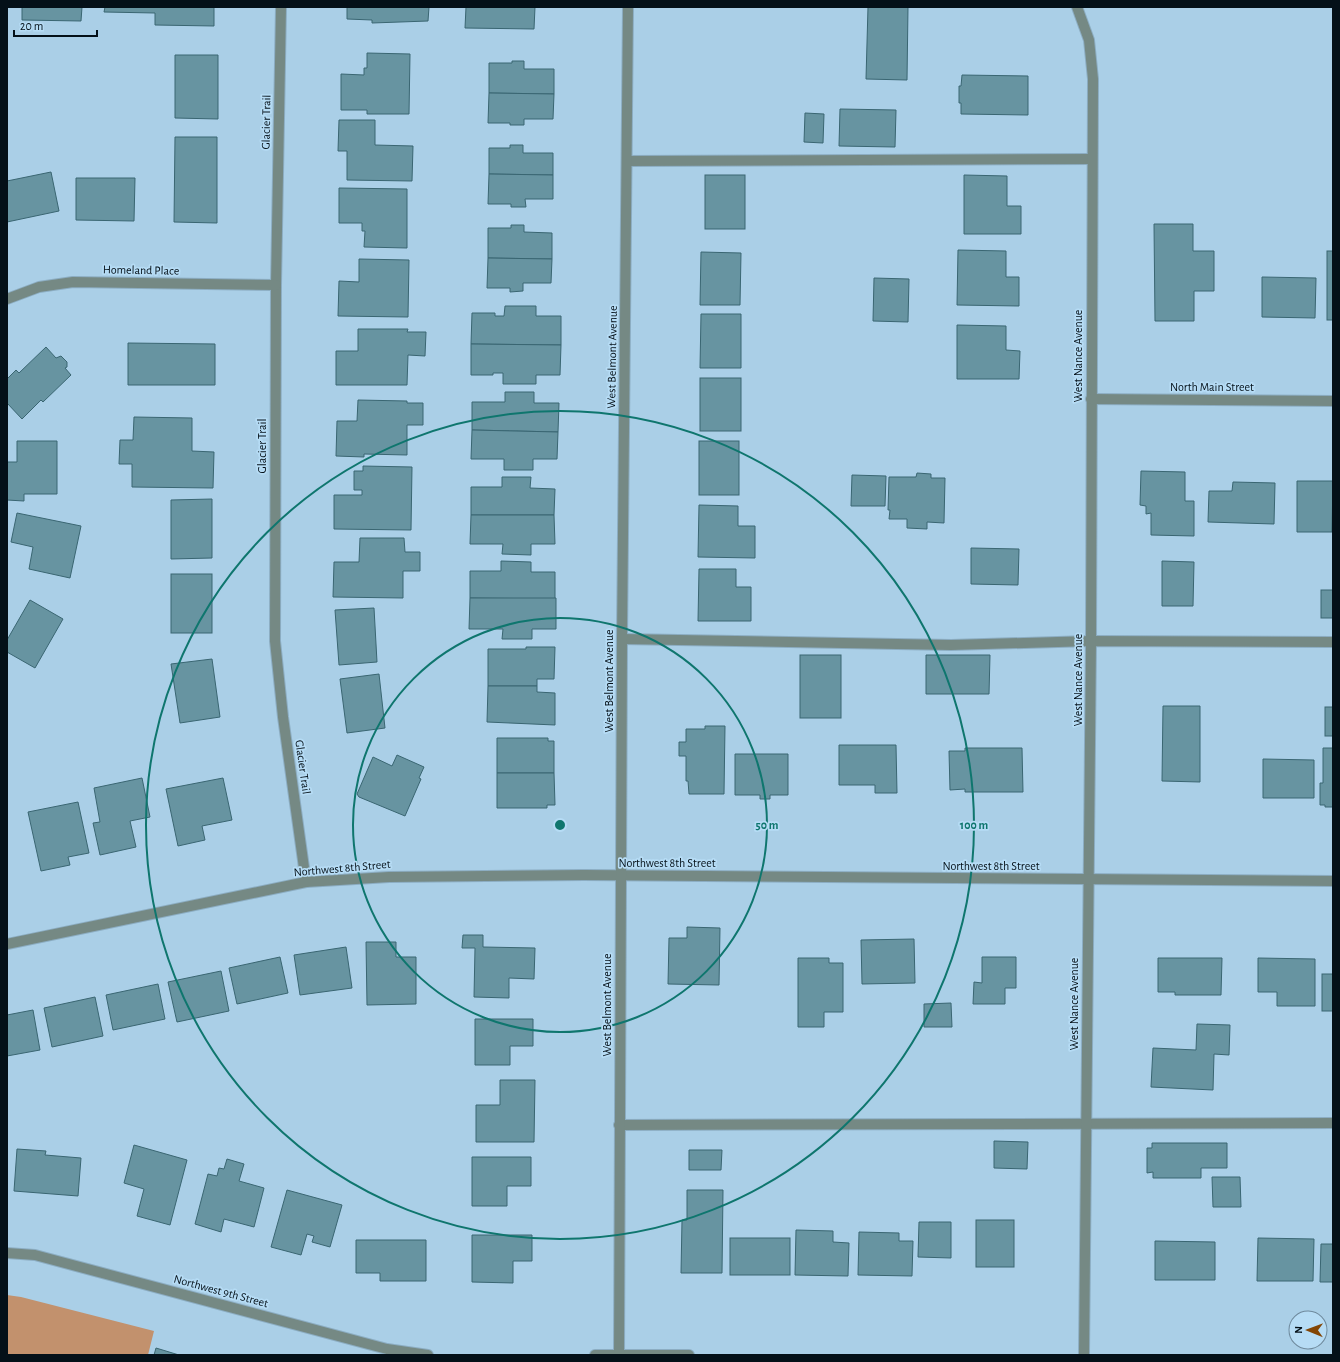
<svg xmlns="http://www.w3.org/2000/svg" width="1340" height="1362" viewBox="0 0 1340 1362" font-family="'Alegreya Sans',sans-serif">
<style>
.green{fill:#c2916d}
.building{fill:#6794a1;stroke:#3a6672}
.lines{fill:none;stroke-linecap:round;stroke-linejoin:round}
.service-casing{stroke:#8cadc2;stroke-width:12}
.minor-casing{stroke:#8cadc2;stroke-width:12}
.service{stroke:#758984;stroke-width:10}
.minor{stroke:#758984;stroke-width:10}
.ring{fill:none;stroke:#0f766e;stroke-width:2}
.labels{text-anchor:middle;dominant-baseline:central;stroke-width:3.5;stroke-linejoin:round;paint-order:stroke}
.street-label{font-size:12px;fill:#041018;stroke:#b6dcf5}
.centre{fill:#0f766e;stroke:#b6dcf5;stroke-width:2}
.ring-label{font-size:12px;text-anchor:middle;font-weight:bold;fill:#0f766e;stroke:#b6dcf5;stroke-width:3.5;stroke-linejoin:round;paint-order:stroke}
</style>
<rect width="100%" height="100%" fill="#aacfe7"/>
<polygon class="green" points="7,1295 21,1297 154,1331 148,1355 7,1355"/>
<g class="building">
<polygon points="22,7 82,7 81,21 22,20"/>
<polygon points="105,7 214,7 214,26 155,25 155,13 104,12"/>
<polygon points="347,7 429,7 428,21 372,23 372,20 347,19"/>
<polygon points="466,7 535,7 534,29 465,28"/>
<polygon points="868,7 908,7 907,80 866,79"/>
<polygon points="367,53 410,54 409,114 367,114 367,110 341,110 341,74 364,75 364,68 367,68"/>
<polygon points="175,55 218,55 218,119 175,118"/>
<polygon points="512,61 524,61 524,69 554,69 554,94 489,93 489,63 512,63"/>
<polygon points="962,75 1028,76 1028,115 961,114 961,103 959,103 959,86 961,86"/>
<polygon points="489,93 554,94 553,119 524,119 524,125 510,125 510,123 488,123"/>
<polygon points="840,109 896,110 895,147 839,146"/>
<polygon points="805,113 824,114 823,143 804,142"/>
<polygon points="339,120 375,120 375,145 413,146 412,181 347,180 347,151 338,151"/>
<polygon points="175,137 217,137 217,223 174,222"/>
<polygon points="510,145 523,145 523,153 553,153 553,175 489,174 489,148 510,148"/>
<polygon points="51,172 59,211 7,222 7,181"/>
<polygon points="489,174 553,175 553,199 525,199 526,207 511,207 511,204 488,204"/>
<rect x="705" y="175" width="40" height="54"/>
<polygon points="964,175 1007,176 1007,206 1021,206 1021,234 964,234"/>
<polygon points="76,178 135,178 134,221 76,220"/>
<polygon points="339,188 407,189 407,248 364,247 365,231 362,231 362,223 339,223"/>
<polygon points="1154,224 1193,224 1193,251 1214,251 1214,291 1194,291 1194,321 1155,321"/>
<polygon points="511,225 524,225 524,232 552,233 552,259 488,258 488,228 511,228"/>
<polygon points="958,250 1006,251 1006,277 1019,277 1019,306 957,305"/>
<rect x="1327" y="251" width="6" height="69"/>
<polygon points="701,252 741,253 740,305 700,305"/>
<polygon points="488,258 552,259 551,283 523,283 523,291 510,292 510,288 487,288"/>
<polygon points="359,259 409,260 408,317 338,316 339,281 359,282"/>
<polygon points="1262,277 1316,278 1315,318 1262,317"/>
<polygon points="874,278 909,279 908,322 873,321"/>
<polygon points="505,306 536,306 536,316 561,316 561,345 471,344 472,313 495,313 495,316 504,316"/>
<polygon points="701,314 741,314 741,368 700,368"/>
<polygon points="957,325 1006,326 1006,350 1020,351 1019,379 957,379"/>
<polygon points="358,329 408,329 407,332 426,332 425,356 408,355 407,385 336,385 336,351 358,351"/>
<polygon points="128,343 215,344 215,385 128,385"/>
<polygon points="471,344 561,345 560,375 536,375 536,384 503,384 503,373 493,373 493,375 471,375"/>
<polygon points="46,347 56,358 61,356 67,362 67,367 65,368 71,375 43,402 41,400 22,419 7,403 7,379 16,370 19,373"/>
<rect x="700" y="378" width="41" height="53"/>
<polygon points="505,392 534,392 534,403 559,403 558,432 472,430 472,402 505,402"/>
<polygon points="358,400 407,401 407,403 423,403 423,425 407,425 407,455 364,454 364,457 336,456 337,421 357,421"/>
<polygon points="134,417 192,418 192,451 214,452 213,488 132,487 132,464 119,464 120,440 133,440"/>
<polygon points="472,430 558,432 557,459 533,459 533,470 504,470 504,459 471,459"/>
<polygon points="17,441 57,441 57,494 24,494 24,501 7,500 7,462 17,462"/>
<rect x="699" y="441" width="40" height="54"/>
<polygon points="363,466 412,467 411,530 334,529 334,495 362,495 362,490 354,490 354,471 363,471"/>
<polygon points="1141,471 1185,472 1185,501 1194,501 1194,536 1151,535 1151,513 1146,514 1146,506 1140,505"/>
<polygon points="917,473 931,474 931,478 945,478 944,523 927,522 927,529 907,528 907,519 889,519 890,510 888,510 889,477 916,477"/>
<polygon points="852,475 886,476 885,506 851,506"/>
<polygon points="502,477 531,477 530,488 555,489 554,515 471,515 471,487 502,487"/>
<polygon points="1297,481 1333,481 1332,532 1297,532"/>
<polygon points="1233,482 1275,483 1274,524 1208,522 1209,491 1232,491"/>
<polygon points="212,499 212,558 171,559 171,500"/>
<polygon points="699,505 738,506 738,526 755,526 755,558 698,557"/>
<polygon points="17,513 81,526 70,578 29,569 33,547 11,542"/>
<polygon points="471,515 554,515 555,544 531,544 531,555 502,554 503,544 470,544"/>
<polygon points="360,538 404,538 405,552 420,552 420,571 403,571 403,598 333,597 334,562 359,562"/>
<polygon points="971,548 1019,549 1018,585 971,584"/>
<polygon points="501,561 531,562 531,572 555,572 555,599 470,598 470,571 501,571"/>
<polygon points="1162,561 1194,562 1193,606 1162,606"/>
<polygon points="699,569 736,569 736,587 751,587 751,621 698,621"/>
<rect x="171" y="574" width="41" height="59"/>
<rect x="1321" y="590" width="12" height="28"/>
<polygon points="470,598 556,598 556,629 532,629 532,639 502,639 503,629 469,629"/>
<polygon points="30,600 63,619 35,668 7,652 7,640"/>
<polygon points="374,608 377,662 339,665 335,610"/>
<polygon points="526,647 555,647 554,679 537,679 537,686 488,686 488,649 526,649"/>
<rect x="800" y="655" width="41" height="63"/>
<polygon points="926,655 990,655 989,694 926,694"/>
<polygon points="212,659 220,717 180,723 171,664"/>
<polygon points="379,674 385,728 347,733 340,679"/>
<polygon points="488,686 537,686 537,692 555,693 555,725 487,722"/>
<polygon points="1163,706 1200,706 1200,782 1162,781"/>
<rect x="1325" y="707" width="8" height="29"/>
<polygon points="705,726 725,726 724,794 689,794 688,781 686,781 686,756 679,756 679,742 686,742 686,729 705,729"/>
<polygon points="497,738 548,738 548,741 554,741 554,773 497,773"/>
<polygon points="839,745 896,745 897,793 875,793 875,785 839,785"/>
<polygon points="965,748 1022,748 1023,792 965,792 965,789 950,790 949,751 965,751"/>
<polygon points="1323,748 1333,748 1333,807 1325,807 1325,805 1320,805 1320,783 1323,783"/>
<polygon points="735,754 788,754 788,795 770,795 770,799 760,799 760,795 735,795"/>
<polygon points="397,755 424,767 419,778 421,779 405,816 359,797 357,794 373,757 392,766"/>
<polygon points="1263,759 1314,760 1314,798 1263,798"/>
<polygon points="497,773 554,773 555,805 547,805 547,808 497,808"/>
<polygon points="142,778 150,817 130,821 136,847 100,855 93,823 100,822 94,788"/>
<polygon points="223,778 232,820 202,826 205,840 178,846 166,789"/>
<polygon points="78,802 89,853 68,857 70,865 41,871 28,812"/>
<polygon points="687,927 720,928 719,985 668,984 669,938 687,938"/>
<polygon points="463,935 483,935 483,947 535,948 534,979 509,978 509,998 474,997 475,948 462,948"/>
<polygon points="914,939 915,983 862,984 861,940"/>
<polygon points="366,942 396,942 396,957 416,957 416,1004 367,1005"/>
<polygon points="346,947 352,988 300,995 294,955"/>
<polygon points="280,957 288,993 237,1004 229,968"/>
<polygon points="982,957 1016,957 1016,988 1005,988 1005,1004 973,1004 974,982 982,983"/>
<polygon points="798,958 829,958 829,963 843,963 843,1012 824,1012 824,1027 798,1027"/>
<polygon points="1158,958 1222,958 1221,995 1175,995 1175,992 1158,992"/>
<polygon points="1258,958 1315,959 1315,1006 1277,1006 1277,992 1258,992"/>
<polygon points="221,971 229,1011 177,1022 168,982"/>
<rect x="1322" y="974" width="11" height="37"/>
<polygon points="158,984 165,1019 113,1030 106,995"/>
<polygon points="95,997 103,1036 52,1047 44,1008"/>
<polygon points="951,1003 952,1027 924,1027 924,1004"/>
<polygon points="33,1010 40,1050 7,1056 7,1015"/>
<polygon points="475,1019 533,1019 533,1046 510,1046 510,1065 475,1065"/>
<polygon points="1197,1024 1230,1025 1229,1055 1214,1054 1213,1090 1151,1087 1153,1048 1196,1050"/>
<polygon points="500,1080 535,1080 534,1142 476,1142 476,1105 500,1105"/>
<polygon points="994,1141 1028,1142 1027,1169 994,1168"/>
<polygon points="1152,1143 1227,1143 1227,1168 1201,1168 1201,1178 1153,1178 1153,1172 1147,1173 1147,1148 1152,1148"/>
<polygon points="134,1145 187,1160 170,1225 137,1216 144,1189 124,1183"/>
<polygon points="17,1149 46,1151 45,1155 81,1158 78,1196 14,1191"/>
<polygon points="689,1150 722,1150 721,1170 689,1170"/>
<polygon points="472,1157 531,1157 531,1186 507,1186 507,1206 472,1206"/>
<polygon points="227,1159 244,1164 239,1181 264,1188 254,1227 224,1219 221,1232 195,1224 208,1174 217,1176 219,1168 224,1169"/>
<polygon points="1212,1177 1240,1177 1241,1207 1213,1207"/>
<polygon points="287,1190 342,1205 330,1247 312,1242 314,1236 307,1234 301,1255 271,1247"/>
<polygon points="687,1190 723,1190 722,1273 681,1273 682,1220 687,1220"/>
<rect x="976" y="1220" width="38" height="47"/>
<polygon points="919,1222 951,1222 951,1258 918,1257"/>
<polygon points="796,1230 833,1231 833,1242 849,1243 848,1276 795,1275"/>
<polygon points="859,1232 899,1233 899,1241 913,1241 912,1276 858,1275"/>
<polygon points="472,1235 532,1235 532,1261 513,1261 513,1283 472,1282"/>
<rect x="730" y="1238" width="60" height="37"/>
<polygon points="1258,1238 1314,1239 1313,1281 1257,1281"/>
<polygon points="356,1240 426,1240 426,1281 380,1281 380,1273 356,1273"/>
<polygon points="1155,1241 1215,1242 1215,1280 1155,1280"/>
<polygon points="1321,1244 1333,1244 1333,1282 1320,1282"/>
<polygon points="156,1348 179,1355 154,1355"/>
</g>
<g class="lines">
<defs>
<g id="service">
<polyline points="627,161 1092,159"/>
<polyline points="622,639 951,645 1091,641 1333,642"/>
<polyline points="619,1125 1333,1123"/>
</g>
<g id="minor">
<polyline points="281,7 276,285 275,641 283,717 306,882"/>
<polyline points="1077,7 1089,40 1093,79 1091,641 1084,1355"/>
<polyline points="7,299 39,287 73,282 276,285"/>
<polyline points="1091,399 1333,401"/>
<polyline points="7,944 306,882 389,877 584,875 1333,881"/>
<polyline points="7,1253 35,1255 387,1349 428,1355"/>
<polyline points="595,1355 689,1355"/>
<polyline points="619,1355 622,639 628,7"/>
</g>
</defs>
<use href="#service" class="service-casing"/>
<use href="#minor" class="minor-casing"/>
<use href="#service" class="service"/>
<use href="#minor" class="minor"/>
</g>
<g class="ring">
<circle cx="560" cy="825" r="207"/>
<circle cx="560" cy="825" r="414"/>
</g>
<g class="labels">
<g class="street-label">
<text transform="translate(266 122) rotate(-89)">Glacier Trail</text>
<text transform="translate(141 270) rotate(1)">Homeland Place</text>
<text transform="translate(1078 356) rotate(-90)">West Nance Avenue</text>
<text transform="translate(612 357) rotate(-89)">West Belmont Avenue</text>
<text x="1212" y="387">North Main Street</text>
<text transform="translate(262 446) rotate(-90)">Glacier Trail</text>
<text transform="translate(1078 680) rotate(-90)">West Nance Avenue</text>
<text transform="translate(609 681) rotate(-90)">West Belmont Avenue</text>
<text transform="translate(303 767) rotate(82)">Glacier Trail</text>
<text x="667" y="863">Northwest 8th Street</text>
<text x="991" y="866">Northwest 8th Street</text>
<text transform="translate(342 868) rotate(-5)">Northwest 8th Street</text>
<text transform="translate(1074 1004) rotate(-90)">West Nance Avenue</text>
<text transform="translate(607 1005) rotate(-90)">West Belmont Avenue</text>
<text transform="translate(221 1291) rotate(15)">Northwest 9th Street</text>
</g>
</g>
<circle cx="560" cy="825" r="6" class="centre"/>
<g class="ring-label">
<text x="767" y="829">50 m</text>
<text x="974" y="829">100 m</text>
</g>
<rect width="1340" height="1362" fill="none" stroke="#041018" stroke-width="16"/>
<g transform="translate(1308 1330) rotate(271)"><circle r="19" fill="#b6dcf5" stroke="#6f8a9d"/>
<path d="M0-3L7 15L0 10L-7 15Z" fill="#834504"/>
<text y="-6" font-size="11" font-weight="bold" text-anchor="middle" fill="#041018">N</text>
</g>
<path d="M14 30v6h83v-6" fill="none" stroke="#041018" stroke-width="2"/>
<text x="20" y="30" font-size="12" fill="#041018" stroke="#b6dcf5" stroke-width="3" paint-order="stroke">20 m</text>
</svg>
